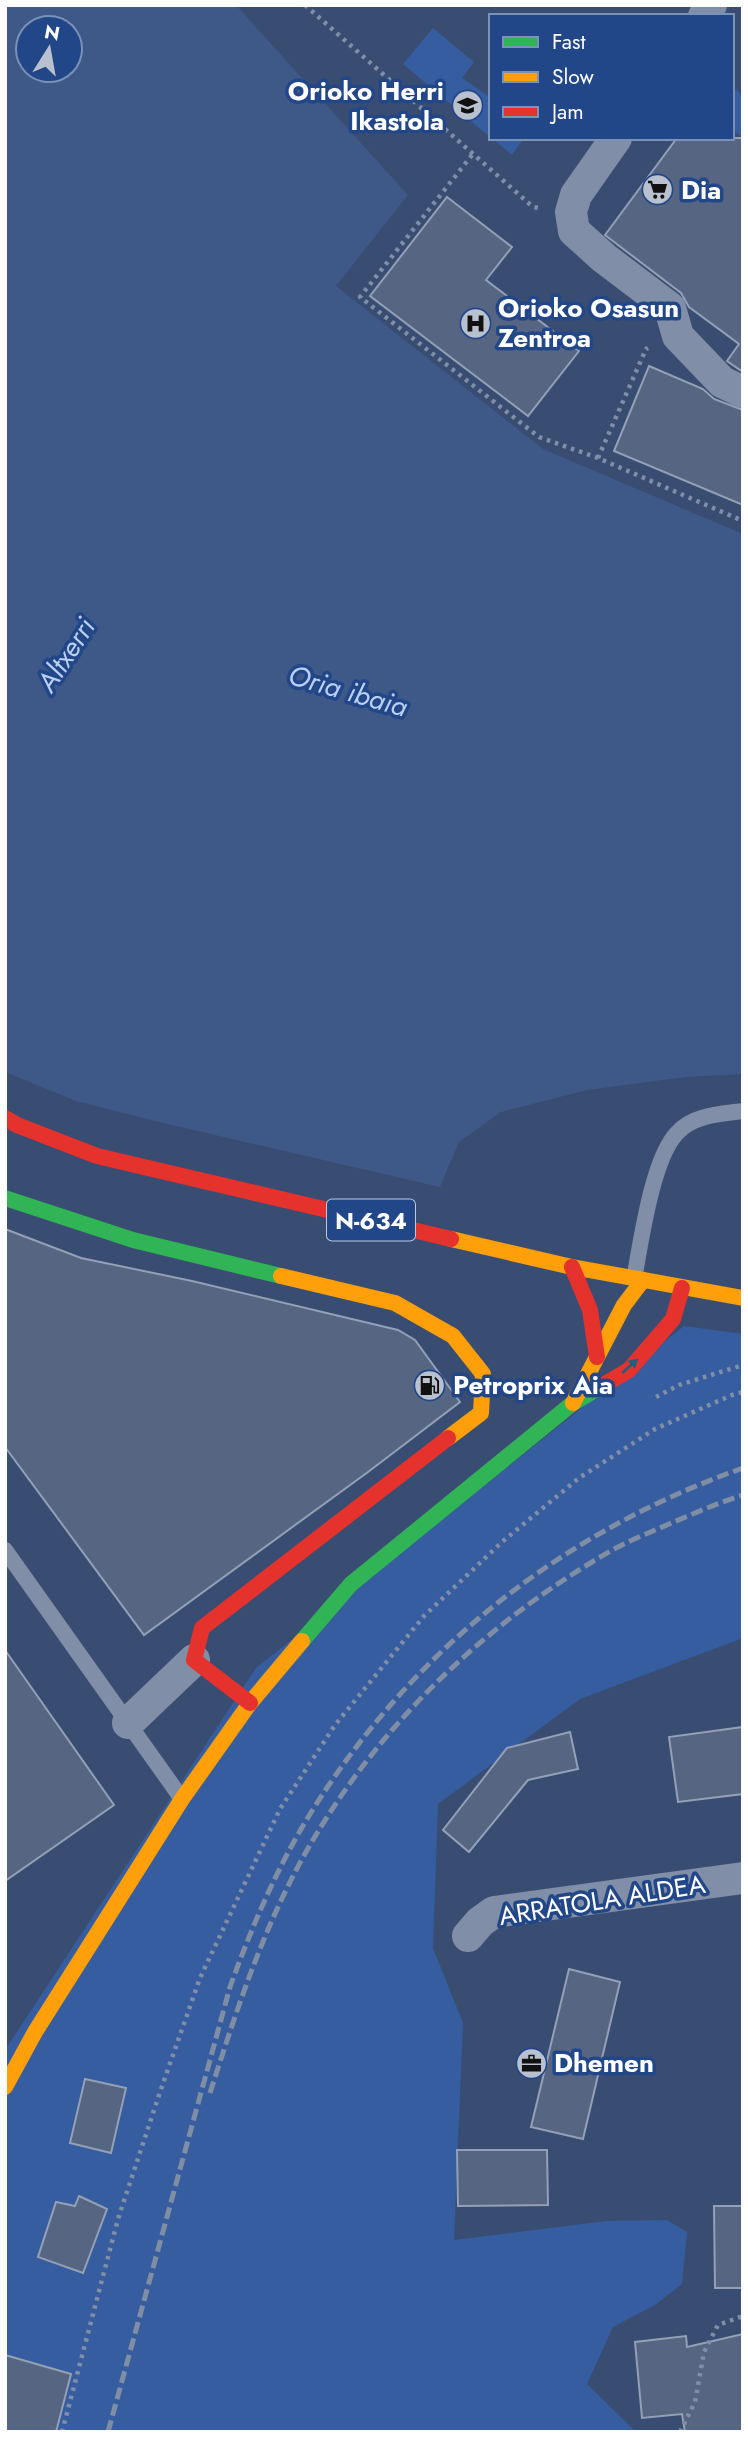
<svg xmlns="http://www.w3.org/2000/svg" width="748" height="2437" viewBox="0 0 748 2437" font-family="Jost,sans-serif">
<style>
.green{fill:#365d9f}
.water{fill:#3e5887;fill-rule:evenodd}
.building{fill:#556582;stroke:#94a0b5;stroke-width:2}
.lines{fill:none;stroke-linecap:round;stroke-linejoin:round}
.path{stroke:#808ea7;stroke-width:4.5;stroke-dasharray:3.5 5;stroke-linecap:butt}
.lane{stroke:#808ea7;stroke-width:16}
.street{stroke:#808ea7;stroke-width:32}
.fast{stroke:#30b455;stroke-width:16}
.slow{stroke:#ff9f0a;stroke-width:16}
.jam{stroke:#e5322d;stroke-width:16}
.rail{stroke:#808ea5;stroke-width:5;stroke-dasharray:12 5;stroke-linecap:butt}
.oneway{fill:#255d7f}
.labels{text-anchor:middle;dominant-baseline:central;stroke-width:7;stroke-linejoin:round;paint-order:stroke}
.shield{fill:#224789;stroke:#bdc8dc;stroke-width:2}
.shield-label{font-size:24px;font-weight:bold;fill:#fff}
.poi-label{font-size:26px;font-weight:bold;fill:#fff;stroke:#224789;text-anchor:start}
.street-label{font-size:26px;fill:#fff;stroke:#224789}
.water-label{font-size:28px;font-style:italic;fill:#bacff1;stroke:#224789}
</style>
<rect width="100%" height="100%" fill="#394d72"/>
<g class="green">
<polygon points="433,28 474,62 462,78 491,98 491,138 403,64"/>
<polygon points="736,90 743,95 743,138 732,130 732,94"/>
<polygon points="492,138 524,138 512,155"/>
<polygon points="684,1326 743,1334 743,1638 580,1699 438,1804 433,1948 463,2023 454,2240 607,2221 667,2220 687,2232 682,2284 655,2305 613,2327 587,2384 636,2432 5,2432 5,2050 256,1668"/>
</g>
<path class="water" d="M5,5H236L408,195L336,286L543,449L743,534V1074L686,1077L587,1090L501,1112L459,1142L440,1187L159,1122L76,1101L5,1072ZM28,28H70V70H28Z"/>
<g class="building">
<polygon points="677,138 743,138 743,372 727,361 739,344 689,307 681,293 605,235"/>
<polygon points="447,197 512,247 486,280 579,351 528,416 370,296"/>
<polygon points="649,366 703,389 714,399 743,410 743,505 614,451"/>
<polygon points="5,1229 81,1258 192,1281 398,1330 415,1340 460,1402 368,1472 144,1635 5,1447"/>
<polygon points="5,1650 114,1805 5,1881"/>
<polygon points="743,1727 743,1794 678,1802 669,1737"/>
<polygon points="570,1732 578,1769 528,1780 469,1852 443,1830 507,1748"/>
<polygon points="569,1969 620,1982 583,2139 531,2127"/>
<polygon points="85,2079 126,2088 111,2153 70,2143"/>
<polygon points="457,2150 547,2150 548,2205 458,2206"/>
<polygon points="79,2196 107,2209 83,2273 38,2257 56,2202 75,2206"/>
<polygon points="714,2206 743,2206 743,2288 715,2288"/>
<polygon points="743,2334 743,2432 685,2432 682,2414 642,2418 635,2342 686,2336 687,2347"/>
<polygon points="5,2355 71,2374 56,2432 5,2432"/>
</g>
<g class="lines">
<g class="path">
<polyline points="305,5 533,207 539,208"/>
<polyline points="472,155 360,297 539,437 598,458 743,521"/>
<polyline points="598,458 646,349 648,348"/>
<polyline points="656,1397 679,1385 743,1365"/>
<polyline points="62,2432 118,2219 160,2092 200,1978 280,1809 335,1725 424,1616 502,1542 579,1478 655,1429 732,1395 743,1392"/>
<polyline points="680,2432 695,2402 704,2352 718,2325 743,2316"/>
</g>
<g class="lane">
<path d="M634,1279C641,1242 652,1159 677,1133C693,1115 720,1114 743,1111"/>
<polyline points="5,1550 182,1799"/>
</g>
<g class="street">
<polyline points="704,16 711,5"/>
<polyline points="616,138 576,195 571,212 574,231 604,258 670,308 678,336 722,382 743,392"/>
<polyline points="128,1723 194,1660"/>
<polyline points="468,1936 480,1922 494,1912 743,1878"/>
</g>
<g class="fast">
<polyline points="5,1198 133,1240 281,1276"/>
<polyline points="302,1641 351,1584 573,1403 600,1387"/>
</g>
<g class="slow">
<polyline points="451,1239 572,1267 743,1298"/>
<polyline points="281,1276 395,1303 453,1336 483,1374 481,1413 448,1438"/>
<polyline points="573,1403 624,1305 643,1280"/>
<polyline points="5,2087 35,2032 182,1799 250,1703 302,1641"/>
</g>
<g class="jam">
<polyline points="5,1118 17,1125 97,1156 451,1239"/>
<polyline points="572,1267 590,1310 597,1357"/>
<polyline points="600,1387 629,1370 673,1319 682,1288"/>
<polyline points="250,1703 194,1660 202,1628 448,1438"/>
</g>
<g class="rail">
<path d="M210,2093C233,2021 257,1947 291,1880C362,1740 479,1625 616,1548C633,1539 651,1532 669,1524C693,1514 717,1503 743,1495"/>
<path d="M108,2432L230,1987C251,1929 275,1872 307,1819C408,1653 561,1532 743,1468"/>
</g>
</g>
<defs><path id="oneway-solid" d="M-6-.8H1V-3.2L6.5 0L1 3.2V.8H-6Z" transform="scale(1.75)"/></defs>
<use class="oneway" href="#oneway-solid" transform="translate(630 1366) rotate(-42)"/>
<defs>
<symbol id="school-disc" viewBox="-11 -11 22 22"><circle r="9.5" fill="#bac1ce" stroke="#224789"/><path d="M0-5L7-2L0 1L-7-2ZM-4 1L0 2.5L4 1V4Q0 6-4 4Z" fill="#111"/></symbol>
<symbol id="supermarket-disc" viewBox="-11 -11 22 22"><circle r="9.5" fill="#bac1ce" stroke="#224789"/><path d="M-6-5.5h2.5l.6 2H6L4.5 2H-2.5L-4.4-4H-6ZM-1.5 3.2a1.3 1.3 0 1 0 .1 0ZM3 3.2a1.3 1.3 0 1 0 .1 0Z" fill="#111"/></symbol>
<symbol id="hospital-disc" viewBox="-11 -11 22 22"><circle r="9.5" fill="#bac1ce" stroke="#224789"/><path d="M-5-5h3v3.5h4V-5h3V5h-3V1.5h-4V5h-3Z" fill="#111"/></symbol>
<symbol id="fuel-disc" viewBox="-11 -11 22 22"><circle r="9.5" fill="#bac1ce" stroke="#224789"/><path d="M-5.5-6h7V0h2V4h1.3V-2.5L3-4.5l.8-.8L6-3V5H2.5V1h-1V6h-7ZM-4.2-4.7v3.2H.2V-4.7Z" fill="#111"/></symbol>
<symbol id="office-disc" viewBox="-11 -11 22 22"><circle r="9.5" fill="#bac1ce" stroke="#224789"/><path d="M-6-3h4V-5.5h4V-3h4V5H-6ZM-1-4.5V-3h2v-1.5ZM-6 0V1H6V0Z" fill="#111"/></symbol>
</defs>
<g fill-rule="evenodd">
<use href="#school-disc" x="450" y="88" width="35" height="35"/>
<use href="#supermarket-disc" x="640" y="172" width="35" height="35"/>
<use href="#hospital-disc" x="458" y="306" width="35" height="35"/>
<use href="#fuel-disc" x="412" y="1368" width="35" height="35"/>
<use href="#office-disc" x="514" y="2046" width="35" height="35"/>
</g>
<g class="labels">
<rect class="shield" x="327" y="1199.5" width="88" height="41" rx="5"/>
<g class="shield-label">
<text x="371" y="1220">N-634</text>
</g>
<g class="poi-label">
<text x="444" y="91" text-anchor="end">Orioko Herri<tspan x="444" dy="30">Ikastola</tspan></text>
<text x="681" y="190">Dia</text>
<text x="498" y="308">Orioko Osasun<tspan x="498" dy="30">Zentroa</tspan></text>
<text x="453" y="1385">Petroprix Aia</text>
<text x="554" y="2063">Dhemen</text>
</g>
<g class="street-label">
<text transform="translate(602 1900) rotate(-9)">ARRATOLA ALDEA</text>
</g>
<g class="water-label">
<text transform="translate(66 655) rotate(-57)">Altxerri</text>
<text transform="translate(348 691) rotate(16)">Oria ibaia</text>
</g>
</g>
<rect width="748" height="2437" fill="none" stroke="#ffffff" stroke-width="14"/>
<rect x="489" y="14" width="245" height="126" fill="#224789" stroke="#7a91b8" stroke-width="2"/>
<rect x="503" y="37" width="35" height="10" fill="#30b455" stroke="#7a91b8" stroke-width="2"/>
<text x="552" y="49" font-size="21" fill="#ffffff">Fast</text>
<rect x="503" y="72" width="35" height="10" fill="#ff9f0a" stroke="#7a91b8" stroke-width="2"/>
<text x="552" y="84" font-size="21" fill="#ffffff">Slow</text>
<rect x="503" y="107" width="35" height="10" fill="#e5322d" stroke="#7a91b8" stroke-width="2"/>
<text x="552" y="119" font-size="21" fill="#ffffff">Jam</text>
<g transform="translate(49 49) rotate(11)"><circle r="33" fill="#224789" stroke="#7a91b8" stroke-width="2"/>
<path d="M0-5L12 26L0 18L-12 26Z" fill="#bac1ce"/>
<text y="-10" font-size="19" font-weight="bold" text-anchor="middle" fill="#ffffff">N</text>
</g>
</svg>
